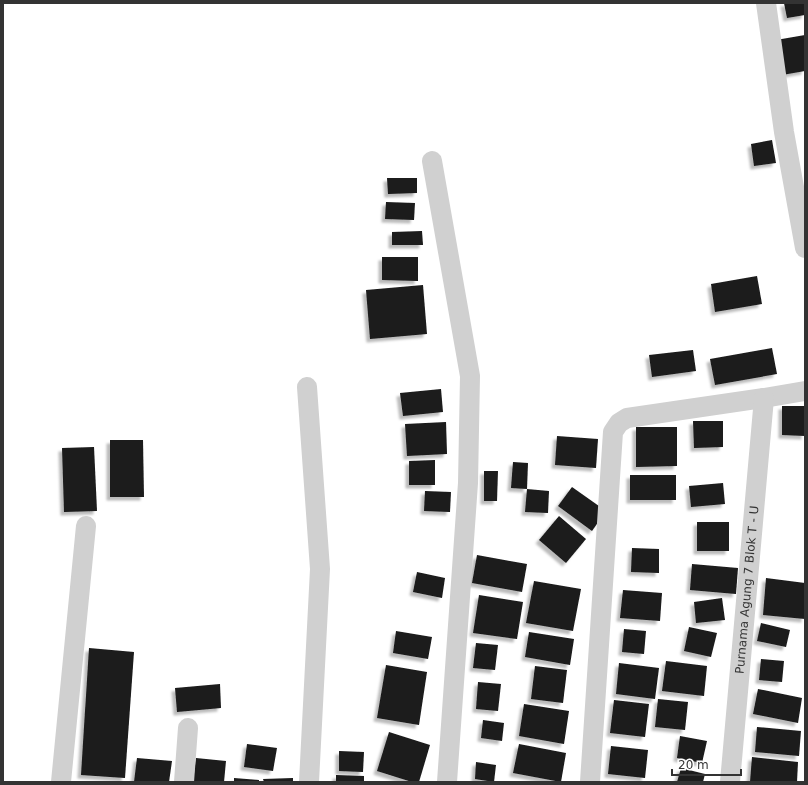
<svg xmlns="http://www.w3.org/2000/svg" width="808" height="785" viewBox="0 0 808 785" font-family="'DejaVu Sans',sans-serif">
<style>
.building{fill:#1a1a1a;filter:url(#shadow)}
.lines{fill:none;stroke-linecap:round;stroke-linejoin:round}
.street{stroke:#d0d0d0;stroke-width:20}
.labels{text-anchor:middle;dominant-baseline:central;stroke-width:4;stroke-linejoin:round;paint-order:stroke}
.street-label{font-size:12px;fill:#333;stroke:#fff}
</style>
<defs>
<filter id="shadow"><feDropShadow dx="-3.5" dy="3.5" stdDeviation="1" flood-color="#0004"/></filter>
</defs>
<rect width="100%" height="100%" fill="#fff"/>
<g class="building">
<polygon points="784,3 805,3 805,15 787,18"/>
<polygon points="805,35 805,71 782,75 776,40"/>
<polygon points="772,140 776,163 754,166 751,144"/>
<polygon points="387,178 417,178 417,193 388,194"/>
<polygon points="386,202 415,203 414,220 385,219"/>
<polygon points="422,231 423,245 392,245 392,232"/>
<polygon points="382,257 418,257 418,281 382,280"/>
<polygon points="757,276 762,304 715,312 711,284"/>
<polygon points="423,285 427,334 370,339 366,290"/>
<polygon points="772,348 777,374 715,385 710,359"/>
<polygon points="693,350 696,371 652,377 649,355"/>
<polygon points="441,389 443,412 403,416 400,393"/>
<polygon points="782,406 805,406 805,436 782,435"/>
<polygon points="693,421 723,421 723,447 694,448"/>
<polygon points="446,422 447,454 407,456 405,424"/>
<polygon points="636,427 677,427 677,466 636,467"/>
<polygon points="557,436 598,439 596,468 555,465"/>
<polygon points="110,440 143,440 144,497 110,497"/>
<polygon points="94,447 97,511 64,512 62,448"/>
<polygon points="435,460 435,485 409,485 409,461"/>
<polygon points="513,462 528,463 527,489 511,488"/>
<polygon points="484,471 498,471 497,501 484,501"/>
<rect x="630" y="475" width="46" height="25"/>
<polygon points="723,483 725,504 691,507 689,486"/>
<polygon points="572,487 606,511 592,531 558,506"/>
<polygon points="527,489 549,491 548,513 525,512"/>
<polygon points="425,491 451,492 450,512 424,511"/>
<polygon points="559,516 586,539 566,563 539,540"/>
<rect x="697" y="522" width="32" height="29"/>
<polygon points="632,548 659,549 659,573 631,572"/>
<polygon points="477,555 527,564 522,592 472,583"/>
<polygon points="692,564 738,568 736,594 690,590"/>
<polygon points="417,572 445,578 442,598 413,592"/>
<polygon points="766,578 805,583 805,619 763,615"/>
<polygon points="534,581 581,589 573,631 526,623"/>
<polygon points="623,590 662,593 660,621 620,618"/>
<polygon points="479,595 523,602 517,639 473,633"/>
<polygon points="722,598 725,620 696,623 694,602"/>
<polygon points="761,623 790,630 786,647 757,641"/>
<polygon points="689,627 717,633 711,657 684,651"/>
<polygon points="624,629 646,631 644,654 622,652"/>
<polygon points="396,631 432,637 428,659 393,653"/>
<polygon points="529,632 574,639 570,665 525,657"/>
<polygon points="476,643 498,645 495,670 473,668"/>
<polygon points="89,648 134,652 125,778 81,775"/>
<polygon points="761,659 784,661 782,682 759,680"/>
<polygon points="666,661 707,666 704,696 662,691"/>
<polygon points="619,663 659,668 655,699 616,694"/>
<polygon points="386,665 427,672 419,725 377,718"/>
<polygon points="535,666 567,670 563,703 531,699"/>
<polygon points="478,682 501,684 498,711 476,709"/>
<polygon points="220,684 221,708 177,712 175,688"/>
<polygon points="758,689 802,698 798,723 753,714"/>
<polygon points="658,699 688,702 685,730 655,727"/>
<polygon points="614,700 649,704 645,737 610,733"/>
<polygon points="524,704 569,711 564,744 519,736"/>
<polygon points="483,720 504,723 502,741 481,738"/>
<polygon points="757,727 801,731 799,756 755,752"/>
<polygon points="389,732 430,745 419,782 412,782 377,771"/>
<polygon points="680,736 707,741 702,763 677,758"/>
<polygon points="247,744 277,748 273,771 244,767"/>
<polygon points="519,744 566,753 561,782 513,773"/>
<polygon points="611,746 648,750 645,778 608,774"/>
<polygon points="339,751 364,752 363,772 339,771"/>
<polygon points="752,757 798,762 797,782 750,782"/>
<polygon points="137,758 172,761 169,782 134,782"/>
<polygon points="196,758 226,761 224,782 193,782"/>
<polygon points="476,762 496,765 494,782 475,779"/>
<polygon points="681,768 705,774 703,782 677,782"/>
<polygon points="336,775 364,776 364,782 336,782"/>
<polygon points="234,778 259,780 259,782 234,782"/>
<polygon points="293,778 293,782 264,782 263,779"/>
</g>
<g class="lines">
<g class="street">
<polyline points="766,3 784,132 805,248"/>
<polyline points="432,161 470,376 468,483 447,782"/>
<polyline points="307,387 320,569 309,782"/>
<polyline points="61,782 86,526"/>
<polyline points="184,782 188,728"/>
<polyline points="590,782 613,432 619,423 627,418 764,398 805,391"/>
<path id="s1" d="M730,782L764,398"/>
</g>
</g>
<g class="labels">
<g class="street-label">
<text stroke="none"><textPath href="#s1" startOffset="193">Purnama Agung 7 Blok T - U</textPath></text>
</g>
</g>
<rect width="808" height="785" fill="none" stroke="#333333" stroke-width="8"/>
<path d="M672 769v6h69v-6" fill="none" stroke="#333333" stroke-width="2"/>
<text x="678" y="769" font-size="12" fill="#333333" stroke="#ffffff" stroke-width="3" paint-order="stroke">20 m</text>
</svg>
